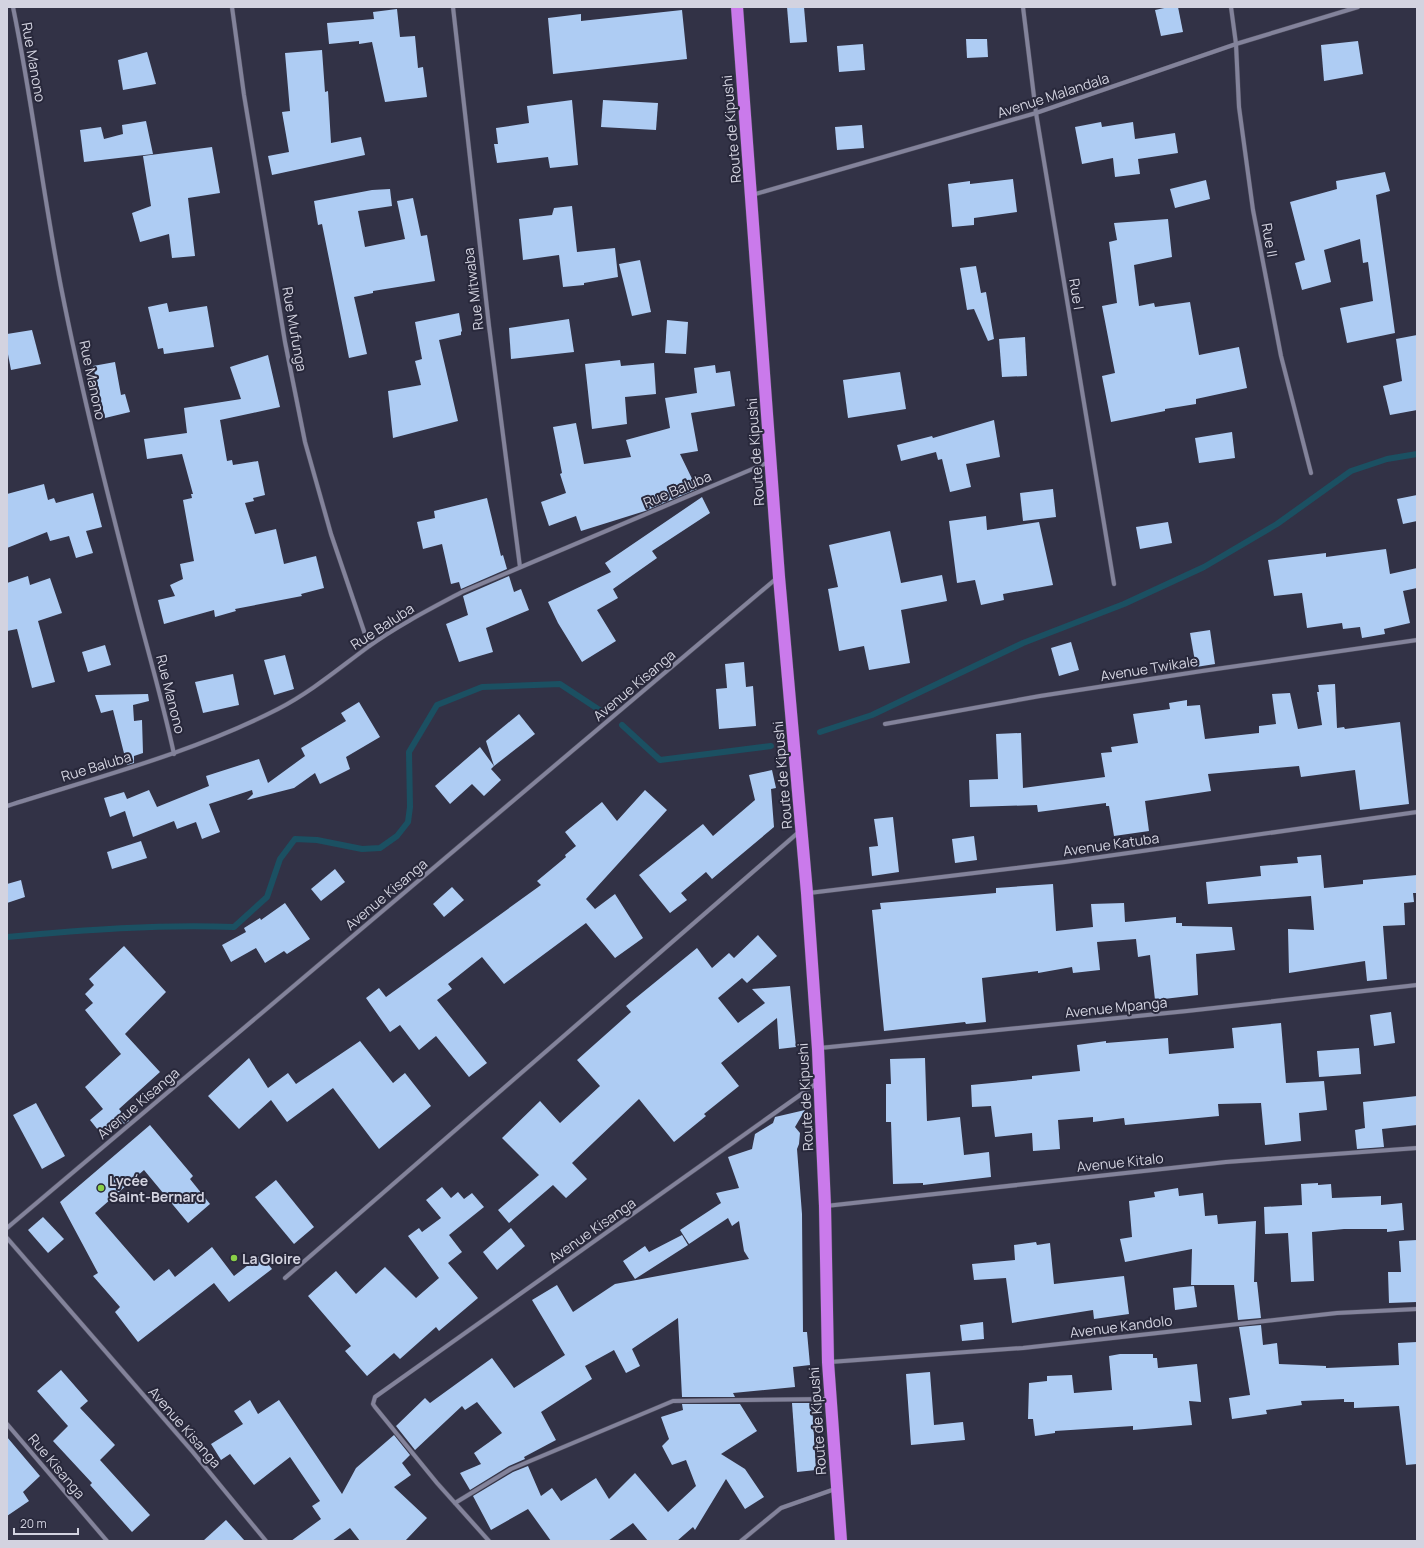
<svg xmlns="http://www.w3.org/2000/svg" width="1424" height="1548" viewBox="0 0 1424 1548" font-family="Manrope,sans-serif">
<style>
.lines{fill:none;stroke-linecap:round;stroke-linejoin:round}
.stream{stroke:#1b5062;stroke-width:6}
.building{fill:#aeccf3}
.street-casing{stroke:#4e4d5e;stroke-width:5}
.highway-casing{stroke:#4e4d5e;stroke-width:13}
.street{stroke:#83839b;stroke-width:4}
.highway{stroke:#ca7aeb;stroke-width:12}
.poi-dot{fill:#89cf48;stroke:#28283b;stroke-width:1.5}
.labels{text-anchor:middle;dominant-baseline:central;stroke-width:4;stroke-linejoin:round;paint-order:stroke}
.street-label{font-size:14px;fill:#d3d3e0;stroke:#28283b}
.poi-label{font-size:14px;font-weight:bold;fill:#d3d3e0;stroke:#28283b;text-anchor:start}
</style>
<rect width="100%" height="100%" fill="#323246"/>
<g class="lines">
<g class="stream">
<polyline points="622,725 660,760 771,746"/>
<polyline points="820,732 872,715 1023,643 1124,604 1204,567 1277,524 1351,471 1387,459 1417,454"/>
<path d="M7,937C83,930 158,924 234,927L267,897L280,859L295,839L317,840L362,849L380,848L397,836L408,822L410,807L409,752L437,705L482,687L560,684L601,711"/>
</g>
</g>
<g class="building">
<polygon points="787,7 804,7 807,42 790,43"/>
<polygon points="1169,7 1178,7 1183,32 1161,36 1155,10"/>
<polygon points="397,9 400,37 415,36 418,68 423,67 427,97 385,102 372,42 359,44 359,41 329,44 327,23 374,19 373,12"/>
<polygon points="682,10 687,59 553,74 548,18 581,14 581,21"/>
<polygon points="966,39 987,39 988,57 967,58"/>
<polygon points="1358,41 1363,74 1324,81 1321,45"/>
<polygon points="863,44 865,70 839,72 837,46"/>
<polygon points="322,50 325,92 328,91 331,143 361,137 365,155 272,175 268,156 289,152 282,112 290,111 285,53"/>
<polygon points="147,52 156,84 123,90 118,60"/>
<polygon points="572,100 578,165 550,168 548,157 497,163 494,144 498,144 496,128 529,123 527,106"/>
<polygon points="603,100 658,103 656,130 601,127"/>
<polygon points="146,121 153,154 84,162 80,130 101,127 104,139 123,134 122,125"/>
<polygon points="1101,122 1102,127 1133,122 1135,139 1175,133 1178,153 1138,159 1140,174 1115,177 1113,158 1082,164 1075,127"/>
<polygon points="862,125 864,148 837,150 835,127"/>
<polygon points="212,147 220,193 188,198 195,256 172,258 169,234 140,242 132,213 151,206 143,156"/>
<polygon points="1385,172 1390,191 1376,195 1395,333 1347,343 1340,308 1373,301 1368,262 1363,263 1360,239 1324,250 1331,282 1302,290 1295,263 1305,260 1290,202 1337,189 1336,181"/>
<polygon points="1013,179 1017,212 974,218 974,225 952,227 948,184 970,181 970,184"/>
<polygon points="1206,180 1210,199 1175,208 1170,189"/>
<polygon points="390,189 392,206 358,211 365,247 405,239 397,201 413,198 421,236 427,235 435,281 373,291 373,293 354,297 367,354 349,358 322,224 318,225 314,201 372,190"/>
<polygon points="572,206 577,252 615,248 618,277 584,283 584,285 563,287 559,255 523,260 519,219 552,215 554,208"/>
<polygon points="1168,219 1172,257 1134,265 1139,306 1154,303 1155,307 1190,302 1199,355 1239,347 1247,388 1196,399 1196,404 1165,409 1165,411 1111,422 1102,376 1115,373 1102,306 1117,303 1109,242 1117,240 1114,223"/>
<polygon points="640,260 651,312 632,316 619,264"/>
<polygon points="976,266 981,293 986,292 994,339 988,341 974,309 967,310 960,268"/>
<polygon points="167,303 169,312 207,306 214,347 164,354 163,348 158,349 148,307"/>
<polygon points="459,313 462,331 461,332 461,335 439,340 458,421 393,438 388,391 421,385 415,361 422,359 415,322"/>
<polygon points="569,319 574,352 511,359 509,328"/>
<polygon points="667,320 688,322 686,354 665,353"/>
<polygon points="32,330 41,364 11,370 7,349 7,334"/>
<polygon points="1417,335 1417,410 1390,415 1383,386 1402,381 1396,339"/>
<polygon points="1025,337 1027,376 1002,377 999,339"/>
<polygon points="268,355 280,407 220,420 227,461 232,460 233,465 258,461 265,495 253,498 254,501 245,503 255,534 276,529 284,564 316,556 324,588 301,594 302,596 235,609 236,611 215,617 214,610 164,624 158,600 175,596 170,585 183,579 180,564 194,561 183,500 192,498 191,494 193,494 182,454 147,459 144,439 187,433 184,408 241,399 230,367"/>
<polygon points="620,360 621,366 654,363 656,394 625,397 627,424 592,429 585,364"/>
<polygon points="115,362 121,395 125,394 130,412 105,418 93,366"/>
<polygon points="715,365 716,373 730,371 735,406 691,413 698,451 680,454 697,489 645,511 581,531 576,516 549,526 541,502 566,493 560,474 562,473 553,427 576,423 584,464 631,457 626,440 670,428 665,398 697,393 694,368"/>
<polygon points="900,372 906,409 848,418 843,380"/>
<polygon points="994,420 1000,457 966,464 971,487 950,492 942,459 938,460 936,452 901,461 897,445 932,436 933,438"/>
<polygon points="1232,432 1235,458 1199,463 1195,438"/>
<polygon points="44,484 48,500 54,498 56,503 93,493 102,527 86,531 93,553 76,558 69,536 50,541 47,532 7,548 7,494"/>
<polygon points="1053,489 1056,517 1023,521 1020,493"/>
<polygon points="1417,495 1417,521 1403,524 1397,499"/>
<polygon points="702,497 710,513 652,551 657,558 613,589 618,598 597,610 616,641 582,662 558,623 548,602 611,572 605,563"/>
<polygon points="487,498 501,556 503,555 507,569 461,589 459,582 451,584 442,544 423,549 417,522 435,518 434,511"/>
<polygon points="986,516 987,530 1039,522 1053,585 1003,594 1004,600 981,605 975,580 957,583 949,521"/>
<polygon points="1168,522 1172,543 1140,549 1136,527"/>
<polygon points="890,531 901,583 942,575 947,601 901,610 910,663 869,670 864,646 839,651 828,589 838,587 829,545"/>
<polygon points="1386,549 1390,574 1417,568 1417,588 1403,591 1410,623 1384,629 1385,634 1362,638 1360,627 1343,629 1342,623 1307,628 1302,593 1274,596 1268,560 1326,553 1326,557"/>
<polygon points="28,576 30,585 50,578 62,613 38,621 55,682 32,688 17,629 7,631 7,583"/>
<polygon points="509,576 514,592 521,589 529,610 486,628 493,652 459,662 446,624 468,615 463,596"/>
<polygon points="1210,630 1215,664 1196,667 1190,633"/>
<polygon points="1071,642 1079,670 1059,676 1051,648"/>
<polygon points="105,645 111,665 88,672 82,652"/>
<polygon points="285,655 294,689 274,695 264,660"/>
<polygon points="744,662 746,687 753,686 756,726 719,729 716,689 727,688 725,664"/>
<polygon points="233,674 239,705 203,713 195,682"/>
<polygon points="1335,684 1337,728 1344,727 1345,729 1400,722 1409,804 1360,810 1355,770 1301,777 1299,766 1208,774 1211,791 1145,801 1149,831 1114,836 1109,806 1106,806 1106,803 1038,812 1037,805 970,807 969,780 998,779 996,734 1021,733 1023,788 1105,777 1101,753 1112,752 1111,747 1138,743 1133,714 1170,709 1169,703 1187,700 1187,706 1200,705 1205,739 1259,733 1259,726 1276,724 1272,694 1290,693 1298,729 1322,725 1317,692 1319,692 1318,685"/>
<polygon points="148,694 149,701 133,705 134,721 142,720 143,753 134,756 134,763 127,765 113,710 101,713 95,695"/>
<polygon points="359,702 380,737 346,757 350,769 320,784 315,773 294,788 247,800 253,794 252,790 209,804 220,832 202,839 196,822 177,829 174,821 133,837 125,811 110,817 104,798 124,792 127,799 149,790 157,807 209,786 206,776 259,759 268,783 305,756 301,748 346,721 341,713"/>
<polygon points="519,714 535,734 494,766 486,741"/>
<polygon points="480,747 494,766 491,769 501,780 484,796 472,784 450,804 435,786"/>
<polygon points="772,770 776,788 771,789 774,827 712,879 706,872 681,893 687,900 670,913 639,875 703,824 713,836 755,800 749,775"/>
<polygon points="645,790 667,810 586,899 595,909 615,894 643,938 615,958 586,923 504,984 482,957 448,984 452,989 437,1000 487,1063 469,1077 436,1036 419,1050 400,1025 390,1032 366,998 379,988 386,997 541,885 537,881 566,857 565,855 576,846 565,832 602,802 617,821"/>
<polygon points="893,817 899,872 872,876 869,847 878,846 874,819"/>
<polygon points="974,836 977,860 955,863 952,839"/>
<polygon points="141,841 147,858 112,869 107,852"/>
<polygon points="1321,855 1324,888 1363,884 1363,880 1417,875 1417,893 1413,893 1414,902 1404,903 1405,925 1383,926 1387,979 1367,981 1365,961 1289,973 1288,929 1314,930 1311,896 1208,904 1206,882 1261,876 1260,866 1298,863 1297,857"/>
<polygon points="335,869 345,882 321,901 311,889"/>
<polygon points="21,880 25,897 7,903 7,884"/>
<polygon points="1053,884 1056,931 1093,927 1091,904 1124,903 1125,922 1176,917 1176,923 1182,923 1182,926 1232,927 1235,950 1196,954 1198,995 1155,1000 1150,955 1138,957 1136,939 1097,942 1100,970 1073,973 1072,967 1038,973 1038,971 982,978 986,1022 966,1024 965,1022 884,1031 872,910 881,909 880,903 996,893 996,888"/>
<polygon points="452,887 464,900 444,917 433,904"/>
<polygon points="285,903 310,939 287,954 284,951 265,963 256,948 231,962 222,945 246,932 244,928 260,918 261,920"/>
<polygon points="758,935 777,956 747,983 742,978 718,998 738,1023 765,1003 752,989 790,986 796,1047 779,1049 777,1018 721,1063 739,1086 704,1114 706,1116 674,1142 639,1099 572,1163 587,1179 566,1198 553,1185 509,1223 498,1210 539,1175 502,1138 540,1101 560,1123 600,1086 577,1060 631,1012 626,1006 697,948 712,968 729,953 734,958"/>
<polygon points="124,946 166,992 125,1034 160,1072 119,1109 129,1121 102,1135 90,1120 103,1109 85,1087 121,1054 85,1010 93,1003 85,994 94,985 89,979"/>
<polygon points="1391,1012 1395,1043 1374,1046 1370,1015"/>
<polygon points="1281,1023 1286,1083 1324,1081 1327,1110 1299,1113 1301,1141 1265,1145 1261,1103 1218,1104 1219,1116 1125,1125 1124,1118 1093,1122 1093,1117 1058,1120 1060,1149 1033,1151 1032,1133 995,1137 991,1106 972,1107 971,1085 1032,1079 1032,1076 1080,1071 1077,1045 1106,1041 1106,1043 1168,1038 1169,1054 1234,1048 1232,1028"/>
<polygon points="360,1041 393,1083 405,1073 431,1106 379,1149 333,1088 287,1122 271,1100 239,1129 208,1096 249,1058 268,1088 288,1073 296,1084"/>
<polygon points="1359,1048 1361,1074 1319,1077 1317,1051"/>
<polygon points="925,1058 927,1121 960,1117 964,1155 989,1152 991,1177 923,1185 923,1183 893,1184 891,1122 886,1122 886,1084 891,1084 890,1059"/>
<polygon points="1417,1096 1417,1125 1382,1129 1384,1147 1357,1149 1355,1130 1365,1128 1363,1102"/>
<polygon points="36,1103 65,1156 42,1169 13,1115"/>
<polygon points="805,1110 795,1127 800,1133 799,1144 797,1149 802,1214 803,1332 807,1332 810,1365 793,1367 795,1387 733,1393 735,1397 682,1397 678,1318 632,1349 640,1366 626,1373 614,1350 585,1366 592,1379 541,1412 556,1440 524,1457 525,1459 509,1466 470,1490 460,1473 481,1464 474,1453 502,1433 477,1402 465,1410 462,1406 415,1450 396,1426 425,1398 430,1403 492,1358 514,1388 565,1355 532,1300 557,1285 573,1312 615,1284 749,1259 744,1251 739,1221 732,1226 728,1218 689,1244 680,1230 721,1203 716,1193 739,1188 728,1157 752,1149 755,1134 773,1123 775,1117"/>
<polygon points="150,1125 193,1176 190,1179 210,1204 188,1223 144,1170 95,1213 154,1281 169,1269 175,1277 212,1247 234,1276 261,1255 272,1269 229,1302 214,1283 138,1342 115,1312 120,1307 93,1276 98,1273 60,1202"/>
<polygon points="276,1180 314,1227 294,1244 255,1197"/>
<polygon points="1318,1183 1318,1185 1331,1184 1332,1198 1381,1196 1381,1205 1402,1203 1404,1230 1387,1232 1387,1229 1344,1229 1312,1232 1314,1281 1291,1282 1288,1233 1265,1234 1264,1207 1302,1205 1301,1184"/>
<polygon points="442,1187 451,1198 458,1192 464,1199 472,1193 484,1207 449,1235 462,1252 448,1263 478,1298 439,1331 436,1327 400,1359 394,1353 367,1376 345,1351 351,1346 308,1296 336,1271 356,1294 385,1267 416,1298 439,1278 408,1236 419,1228 422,1232 441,1218 426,1200"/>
<polygon points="1178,1188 1179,1196 1203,1193 1205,1216 1217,1215 1218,1224 1256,1221 1254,1282 1257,1282 1261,1318 1238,1320 1234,1285 1191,1285 1192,1249 1125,1262 1120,1239 1132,1237 1129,1201 1155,1197 1154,1192"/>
<polygon points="43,1217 64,1239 48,1253 28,1230"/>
<polygon points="511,1228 525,1246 497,1270 483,1252"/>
<polygon points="682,1235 688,1245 635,1279 623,1261 645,1246 649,1252"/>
<polygon points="1417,1240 1417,1302 1389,1303 1388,1272 1401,1272 1399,1241"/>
<polygon points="1036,1242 1037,1245 1050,1243 1054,1284 1124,1276 1129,1314 1094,1319 1093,1310 1012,1323 1006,1278 974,1280 972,1264 1015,1260 1014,1245"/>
<polygon points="1194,1286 1197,1307 1175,1310 1173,1288"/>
<polygon points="983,1322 984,1339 962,1341 960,1325"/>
<polygon points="1261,1325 1263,1345 1277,1343 1279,1364 1326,1366 1326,1368 1399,1365 1398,1343 1417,1342 1417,1464 1406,1465 1399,1406 1354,1408 1354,1402 1344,1402 1344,1399 1301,1401 1302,1405 1266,1410 1267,1414 1232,1419 1229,1398 1250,1395 1239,1327"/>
<polygon points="1120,1354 1153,1354 1153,1358 1157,1358 1158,1368 1197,1364 1201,1402 1189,1401 1192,1425 1133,1430 1133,1426 1055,1431 1055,1433 1035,1436 1033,1419 1028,1419 1029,1383 1047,1381 1047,1376 1072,1375 1074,1393 1112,1390 1109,1356"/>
<polygon points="61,1370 88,1401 80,1408 115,1445 100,1460 150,1515 132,1532 90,1485 92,1483 53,1441 68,1426 37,1391"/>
<polygon points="930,1372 934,1425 963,1422 965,1440 911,1445 906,1374"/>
<polygon points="250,1400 258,1414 279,1400 342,1494 356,1468 394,1435 410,1455 402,1463 411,1475 394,1487 427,1518 405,1541 360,1541 350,1528 332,1541 291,1541 321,1519 312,1506 320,1501 290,1457 254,1485 230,1454 221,1460 211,1444 243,1424 234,1411"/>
<polygon points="792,1403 812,1403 816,1470 797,1472"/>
<polygon points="682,1404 740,1404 757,1431 721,1454 745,1469 764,1497 745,1509 726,1479 695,1530 693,1527 677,1541 648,1541 633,1523 608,1541 551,1541 528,1509 491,1530 473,1496 513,1472 528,1466 541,1496 552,1488 561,1501 596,1478 609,1499 635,1473 668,1512 696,1486 686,1460 672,1465 662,1446 669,1439 661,1417 683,1410"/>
<polygon points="7,1437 40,1476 23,1492 29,1501 7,1516"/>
<polygon points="226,1520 245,1541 203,1541"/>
</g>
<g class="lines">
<defs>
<g id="street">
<path d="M13,7C32,100 43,194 61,287C82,394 109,500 136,605C149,655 163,703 174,754"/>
<polyline points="232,7 244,95 285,342 305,442 331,534 369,646"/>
<polyline points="453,7 489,326 520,567"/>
<polyline points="1023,7 1036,113 1114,584"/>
<polyline points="1231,7 1236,44 1239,107 1253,210 1281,356 1311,473"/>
<polyline points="752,195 1036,113 1236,44 1358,7"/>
<polyline points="885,724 1040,696 1202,671 1417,640"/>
<path d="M7,806C98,777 192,753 278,709C311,692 338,669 368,647C397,626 430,609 462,592L769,462"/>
<polyline points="809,893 1065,862 1417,812"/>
<polyline points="820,1048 1187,1011 1417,985"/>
<polyline points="826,1206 1226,1162 1417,1148"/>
<polyline points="7,1228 777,578"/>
<polyline points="7,1238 192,1451 266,1541"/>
<polyline points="285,1278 800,831"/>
<polyline points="830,1362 1023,1348 1337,1313 1417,1309"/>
<polyline points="7,1424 107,1541"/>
<polyline points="455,1503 511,1469 673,1401 829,1399"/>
<polyline points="489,1541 437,1483 375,1407 373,1404 375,1397 817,1083"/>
<polyline points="741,1541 781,1508 835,1489"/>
</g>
<polyline id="highway" points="737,7 779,577 807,893 818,1049 825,1206 828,1362 841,1541"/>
</defs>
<use href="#street" class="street-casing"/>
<use href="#highway" class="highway-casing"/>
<use href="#street" class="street"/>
<use href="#highway" class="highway"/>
</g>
<g class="poi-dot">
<circle cx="101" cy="1188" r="4"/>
<circle cx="234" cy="1258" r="4"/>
</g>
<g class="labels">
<g class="street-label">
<text transform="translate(34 62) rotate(80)">Rue Manono</text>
<text transform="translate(1053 95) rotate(-18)">Avenue Malandala</text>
<text transform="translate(731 129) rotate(-95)">Route de Kipushi</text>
<text transform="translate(1270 240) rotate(80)">Rue II</text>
<text transform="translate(473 289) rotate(-97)">Rue Mitwaba</text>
<text transform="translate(1077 294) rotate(81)">Rue I</text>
<text transform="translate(295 329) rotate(80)">Rue Mufunga</text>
<text transform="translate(93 380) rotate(78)">Rue Manono</text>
<text transform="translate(755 452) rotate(-94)">Route de Kipushi</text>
<text transform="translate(677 489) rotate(-23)">Rue Baluba</text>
<text transform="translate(382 626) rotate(-33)">Rue Baluba</text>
<text transform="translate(1149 668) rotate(-9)">Avenue Twikale</text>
<text transform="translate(634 685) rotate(-40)">Avenue Kisanga</text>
<text transform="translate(171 694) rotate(76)">Rue Manono</text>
<text transform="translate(96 766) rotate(-17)">Rue Baluba</text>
<text transform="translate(782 775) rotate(-95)">Route de Kipushi</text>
<text transform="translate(1111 844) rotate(-8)">Avenue Katuba</text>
<text transform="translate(386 894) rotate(-40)">Avenue Kisanga</text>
<text transform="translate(1116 1007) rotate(-6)">Avenue Mpanga</text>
<text transform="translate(805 1097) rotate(-93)">Route de Kipushi</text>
<text transform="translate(138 1103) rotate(-40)">Avenue Kisanga</text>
<text transform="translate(1120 1162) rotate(-6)">Avenue Kitalo</text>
<text transform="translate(592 1230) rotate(-35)">Avenue Kisanga</text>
<text transform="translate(1121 1326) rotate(-7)">Avenue Kandolo</text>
<text transform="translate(817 1421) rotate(-94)">Route de Kipushi</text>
<text transform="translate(185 1427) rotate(49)">Avenue Kisanga</text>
<text transform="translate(57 1466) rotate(50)">Rue Kisanga</text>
</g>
<g class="poi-label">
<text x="109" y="1180">Lycée<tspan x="109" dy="16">Saint-Bernard</tspan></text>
<text x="242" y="1258">La Gloire</text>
</g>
</g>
<rect width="1424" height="1548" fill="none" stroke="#d3d3e0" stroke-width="16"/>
<path d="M14 1528v6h64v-6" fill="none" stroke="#d3d3e0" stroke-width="2"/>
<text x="20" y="1528" font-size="12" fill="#d3d3e0" stroke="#28283b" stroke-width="3" paint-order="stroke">20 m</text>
</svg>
